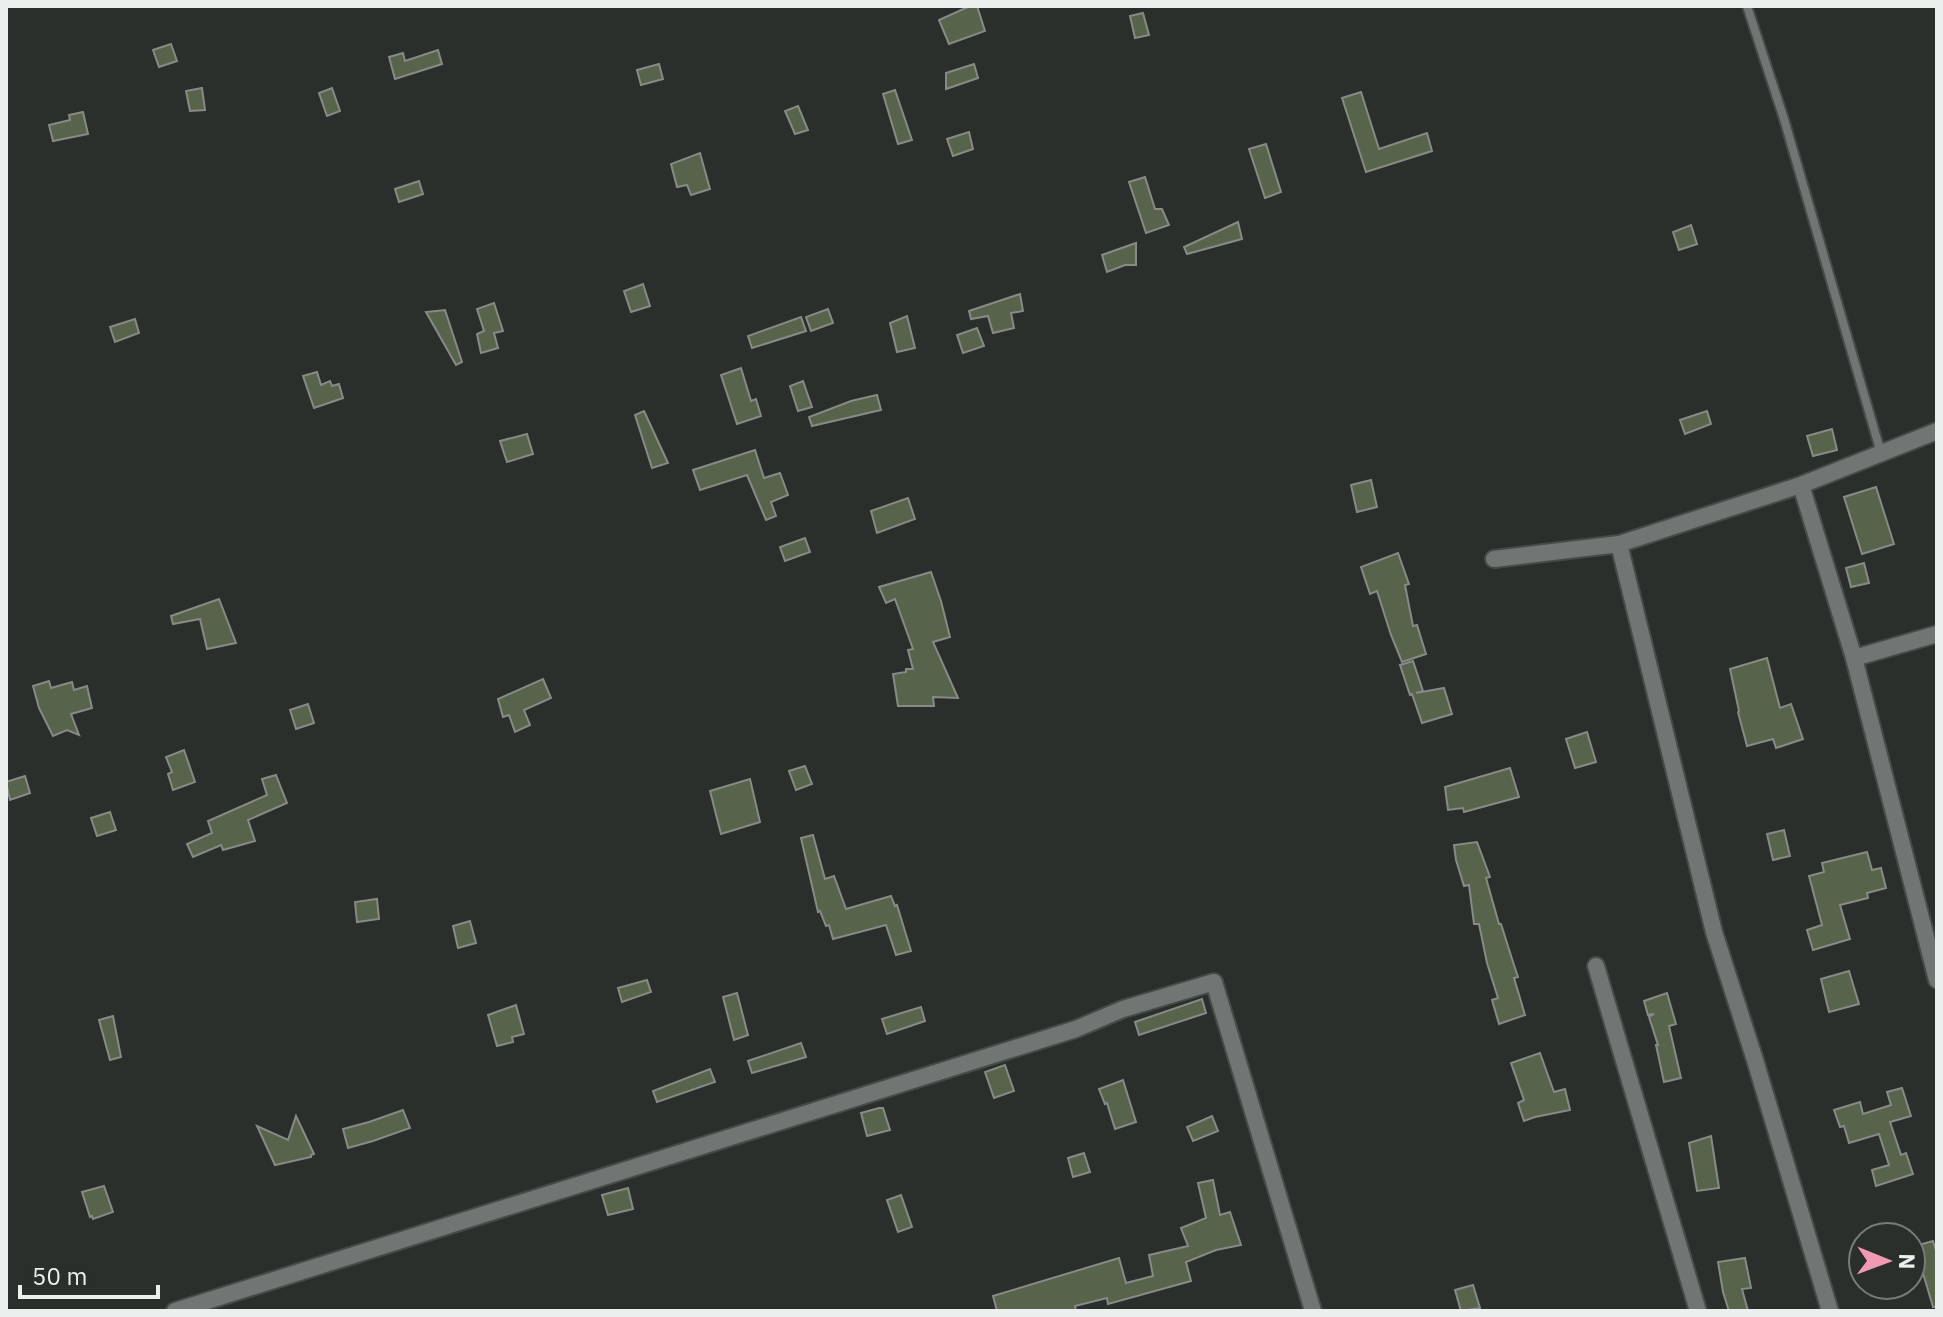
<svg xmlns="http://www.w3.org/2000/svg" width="1943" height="1317" viewBox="0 0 1943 1317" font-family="'IBM Plex Sans',sans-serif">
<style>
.building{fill:#57644b;stroke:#878a85;stroke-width:2}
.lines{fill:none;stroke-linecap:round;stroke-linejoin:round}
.service-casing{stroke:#464b49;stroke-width:12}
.minor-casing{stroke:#464b49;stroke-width:20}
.service{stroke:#707673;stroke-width:8}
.minor{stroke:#707673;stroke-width:16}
</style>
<rect width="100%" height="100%" fill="#2a2f2c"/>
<g class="building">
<polygon points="970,6 977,6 985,31 949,44 939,20"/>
<polygon points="1143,13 1149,35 1135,38 1130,16"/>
<polygon points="171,44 177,61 159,67 153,50"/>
<polygon points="438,50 442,64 395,79 389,57 403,53 405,61"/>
<polygon points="659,64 663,79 641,85 637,70"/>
<polygon points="974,64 978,78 946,89 946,73"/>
<polygon points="202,88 205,110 190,111 186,91"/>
<polygon points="332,88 340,111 327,116 319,93"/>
<polygon points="895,90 912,140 898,144 883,94"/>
<polygon points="1361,92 1379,149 1427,133 1432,151 1366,172 1342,98"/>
<polygon points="798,106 808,130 795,134 785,111"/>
<polygon points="83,112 88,134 53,141 49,125 70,120 69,115"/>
<polygon points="969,132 973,149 953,156 947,139"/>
<polygon points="1266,144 1281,192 1265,198 1249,149"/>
<polygon points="700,153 710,189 691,195 687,185 677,187 671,164"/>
<polygon points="1145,177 1155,209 1162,209 1169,225 1146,233 1129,182"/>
<polygon points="419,181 423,194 399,202 395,189"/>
<polygon points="1238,222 1242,239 1187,254 1184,247"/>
<polygon points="1691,225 1697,244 1679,250 1673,232"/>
<polygon points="1136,243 1136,265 1125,265 1107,272 1102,255"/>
<polygon points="643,284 650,306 631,312 624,291"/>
<polygon points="1020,294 1023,311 1011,313 1014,328 993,333 988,316 971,319 969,311"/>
<polygon points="494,303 503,331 494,333 498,348 481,353 477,334 484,331 477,309"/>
<polygon points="828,309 833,323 811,331 806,317"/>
<polygon points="445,310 462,362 456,365 426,312"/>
<polygon points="907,316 915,348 897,352 890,323"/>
<polygon points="801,317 806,331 752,348 748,336"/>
<polygon points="135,319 139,333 115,342 110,327"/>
<polygon points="977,328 984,346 963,353 957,335"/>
<polygon points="741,368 751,401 756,399 761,416 737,424 721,375"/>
<polygon points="317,372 321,385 330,381 332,386 339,384 343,398 314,408 303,376"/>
<polygon points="803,381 812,407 798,411 790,386"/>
<polygon points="877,395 881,410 812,426 809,417 851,401"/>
<polygon points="644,411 668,463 652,468 635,415"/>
<polygon points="1707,411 1711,424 1685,434 1680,420"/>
<polygon points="1832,429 1837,450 1813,456 1807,436"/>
<polygon points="527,434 533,454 507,462 500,441"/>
<polygon points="755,450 764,478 780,473 788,495 771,502 776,516 766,520 747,475 700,490 693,470"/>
<polygon points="1371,480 1377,507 1357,512 1351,485"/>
<polygon points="1876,487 1894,544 1862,554 1844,497"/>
<polygon points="908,498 915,519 877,533 871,511"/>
<polygon points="805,538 810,552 785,561 780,547"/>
<polygon points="1398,553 1409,584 1405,585 1413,626 1417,625 1426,654 1402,662 1391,635 1377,591 1370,594 1361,567"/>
<polygon points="1864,563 1869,583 1851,587 1846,568"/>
<polygon points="931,572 941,601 950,637 933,642 958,698 933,697 934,706 898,706 893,674 906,672 906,669 913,669 908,650 913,649 895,599 886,603 879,587"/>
<polygon points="219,599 236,643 207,649 200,619 173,624 171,616"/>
<polygon points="1767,658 1780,708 1791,704 1803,739 1776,748 1773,739 1747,746 1738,712 1739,711 1730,669"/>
<polygon points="1413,661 1423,691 1416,693 1444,688 1452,714 1422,723 1412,694 1410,695 1400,665"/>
<polygon points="543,679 551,698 524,710 530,725 515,732 509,715 503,717 498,699"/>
<polygon points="49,681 51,688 72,682 74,690 87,686 92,708 71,714 79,735 67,730 53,736 39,708 33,686"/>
<polygon points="308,704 314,723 296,729 290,710"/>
<polygon points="1587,732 1596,762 1575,768 1566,739"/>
<polygon points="184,750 195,782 173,790 168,774 172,772 166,757"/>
<polygon points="805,766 812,784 796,790 789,771"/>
<polygon points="1510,768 1519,797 1464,812 1463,808 1448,810 1445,787"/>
<polygon points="276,775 287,803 248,820 255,841 223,850 221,845 193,857 187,844 212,833 208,821 267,795 262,779"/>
<polygon points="25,776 30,793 10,800 6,782"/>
<polygon points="750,779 760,822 721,834 710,791"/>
<polygon points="110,812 116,830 97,836 91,818"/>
<polygon points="1784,830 1790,856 1773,860 1767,834"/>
<polygon points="813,835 825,879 834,876 846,909 891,896 895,906 897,905 911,951 896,955 886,925 833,939 829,925 826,926 820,911 818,912 801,838"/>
<polygon points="1477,842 1490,877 1486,878 1499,924 1501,924 1513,962 1518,977 1514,978 1525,1015 1499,1024 1492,1000 1498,998 1487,963 1479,924 1474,924 1469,885 1464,886 1456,860 1454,845"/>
<polygon points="1867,852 1872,870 1881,868 1886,888 1867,893 1868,898 1840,905 1850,939 1813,950 1807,930 1822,925 1809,876 1824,872 1822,863"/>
<polygon points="377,899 379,919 357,922 355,902"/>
<polygon points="470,921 476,943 458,948 453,926"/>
<polygon points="1849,971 1859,1004 1829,1012 1821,979"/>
<polygon points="647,980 651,992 622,1002 618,988"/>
<polygon points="737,993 748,1035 734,1040 723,997"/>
<polygon points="1667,993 1676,1024 1669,1026 1681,1078 1664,1082 1656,1045 1658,1045 1649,1017 1654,1014 1648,1015 1644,1001"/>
<polygon points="1202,999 1206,1013 1139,1035 1135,1022"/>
<polygon points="516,1005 524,1034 512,1037 513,1042 497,1046 488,1015"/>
<polygon points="921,1007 925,1021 887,1034 882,1019"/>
<polygon points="113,1016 121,1057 110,1060 99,1020"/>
<polygon points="801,1043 806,1057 752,1073 748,1061"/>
<polygon points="1540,1053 1554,1092 1565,1089 1570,1110 1535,1117 1524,1121 1518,1103 1524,1100 1511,1063"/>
<polygon points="1005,1065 1014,1091 994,1098 985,1072"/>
<polygon points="710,1069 715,1082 657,1102 653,1091"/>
<polygon points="1123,1080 1136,1122 1115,1129 1107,1103 1105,1104 1099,1089"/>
<polygon points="1902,1088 1911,1116 1890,1122 1901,1155 1906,1153 1913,1174 1876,1186 1872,1170 1889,1165 1879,1134 1849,1143 1844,1126 1840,1127 1834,1110 1860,1102 1863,1114 1891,1105 1887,1092"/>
<polygon points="879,1108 883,1108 890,1130 867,1136 861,1113"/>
<polygon points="403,1110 410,1128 373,1141 348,1148 343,1129 369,1122"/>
<polygon points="296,1116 314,1154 311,1155 311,1157 275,1165 257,1126 288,1140"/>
<polygon points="1212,1116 1218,1131 1193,1141 1187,1127"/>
<polygon points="1711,1136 1719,1188 1697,1191 1689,1143"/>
<polygon points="1084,1153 1090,1172 1073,1177 1068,1158"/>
<polygon points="1213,1180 1220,1215 1230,1212 1241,1245 1216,1250 1186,1262 1191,1281 1108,1304 1107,1298 1075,1306 1076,1311 997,1311 993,1296 1119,1258 1126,1283 1153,1276 1149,1255 1188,1246 1181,1228 1206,1218 1198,1183"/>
<polygon points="104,1186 113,1212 93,1219 92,1216 90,1217 82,1192"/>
<polygon points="628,1188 633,1209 608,1215 602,1195"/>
<polygon points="901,1195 912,1227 898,1232 887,1200"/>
<polygon points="1933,1241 1937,1254 1937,1307 1933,1307 1915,1246"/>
<polygon points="1745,1258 1751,1288 1742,1289 1748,1311 1729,1311 1723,1292 1718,1262"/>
<polygon points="1473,1285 1480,1308 1461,1311 1455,1290"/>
</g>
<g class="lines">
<defs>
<polyline id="service" points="1747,6 1784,119 1881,453"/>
<g id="minor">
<polyline points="1801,485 1854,658 1937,980"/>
<polyline points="1619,544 1801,485 1937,431"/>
<polyline points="1494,559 1619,544 1714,932 1755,1060 1830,1311"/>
<polyline points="1854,658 1937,634"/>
<polyline points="1596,966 1698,1311"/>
<polyline points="175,1311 1076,1029 1123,1009 1214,982 1313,1311"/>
</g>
</defs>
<use href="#service" class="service-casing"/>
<use href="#minor" class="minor-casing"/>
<use href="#service" class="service"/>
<use href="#minor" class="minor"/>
</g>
<rect width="1943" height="1317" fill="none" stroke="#ebefed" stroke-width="16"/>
<g transform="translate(1887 1261) rotate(91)"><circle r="38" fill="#2a2f2c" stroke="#777c79" stroke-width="2"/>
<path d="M0-6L14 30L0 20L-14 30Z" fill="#f09ab4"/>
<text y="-12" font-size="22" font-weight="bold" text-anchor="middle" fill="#ebefed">N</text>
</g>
<path d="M20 1285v12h138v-12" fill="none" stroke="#ebefed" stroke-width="4"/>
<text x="32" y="1285" font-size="24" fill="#ebefed" stroke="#2a2f2c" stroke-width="6" paint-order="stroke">50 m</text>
</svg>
